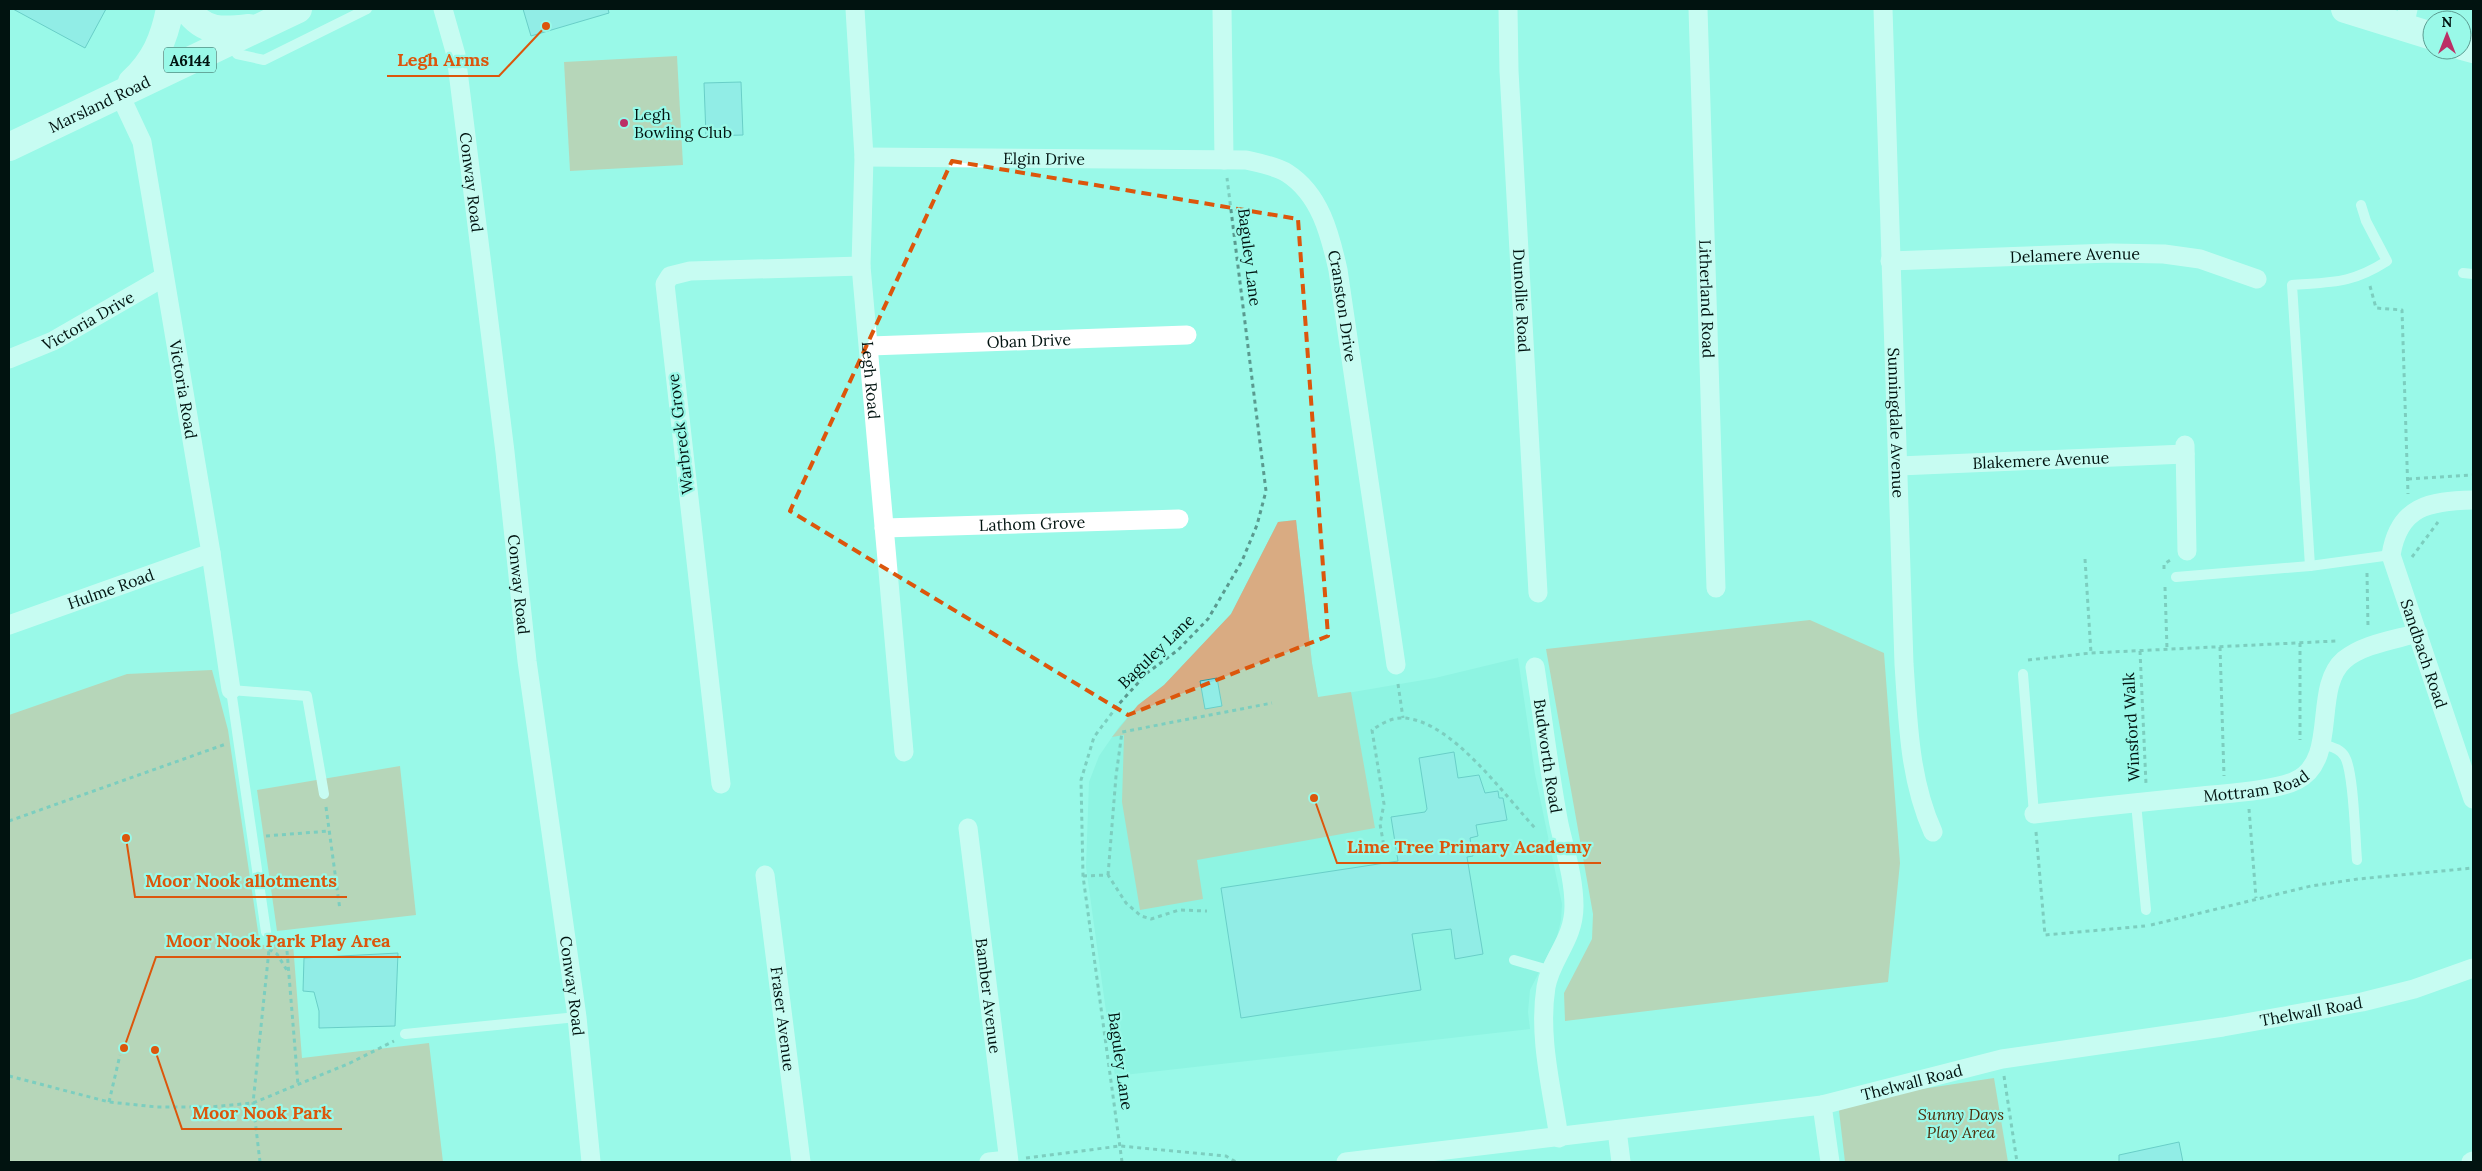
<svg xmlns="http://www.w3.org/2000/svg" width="2482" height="1171" viewBox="0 0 2482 1171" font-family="Lora,serif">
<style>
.built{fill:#81eddc}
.green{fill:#d9ab82}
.building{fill:#87dee4;stroke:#2f9aa1}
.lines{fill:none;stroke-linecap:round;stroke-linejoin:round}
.path{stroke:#5a9a8f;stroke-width:3;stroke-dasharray:4 4;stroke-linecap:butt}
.lane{stroke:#fff;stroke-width:10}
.street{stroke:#fff;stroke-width:19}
.secondary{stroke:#fff;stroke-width:28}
.primary{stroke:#fff;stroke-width:28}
.marked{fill:none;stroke:#dc560c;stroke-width:4;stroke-dasharray:10 6;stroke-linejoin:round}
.poi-dot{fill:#bb2f66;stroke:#99f9e8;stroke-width:2}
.labels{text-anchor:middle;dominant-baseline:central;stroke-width:4.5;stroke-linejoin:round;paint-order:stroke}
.shield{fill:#99f9e8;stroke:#2f5851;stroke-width:1}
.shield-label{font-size:15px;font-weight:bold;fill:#011310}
.street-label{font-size:16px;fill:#011310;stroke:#99f9e8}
.poi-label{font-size:16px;fill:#011310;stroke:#99f9e8;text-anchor:start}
.park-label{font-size:16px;font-style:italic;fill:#4f2d0a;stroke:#99f9e8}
.leader{fill:none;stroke:#dc560c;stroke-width:2}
.callout-dot{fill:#dc560c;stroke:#99f9e8;stroke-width:2}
.callout-label{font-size:18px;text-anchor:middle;font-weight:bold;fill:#dc560c;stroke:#99f9e8;stroke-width:4.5;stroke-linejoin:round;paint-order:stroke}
</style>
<rect width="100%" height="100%" fill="#99f9e8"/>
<polygon class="built" points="1296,520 1312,663 1318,698 1435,678 1518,658 1535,774 1562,904 1561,920 1557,937 1530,990 1528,1012 1530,1029 1115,1076 1086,867 1089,782 1099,756 1119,727 1138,705 1164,685 1231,614 1278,522"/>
<g class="green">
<polygon points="677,56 683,165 570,171 564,62"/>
<polygon points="1296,520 1312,663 1318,697 1351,692 1375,828 1197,860 1203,899 1140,910 1122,802 1124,735 1112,737 1138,705 1164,685 1231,614 1278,522"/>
<polygon points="1810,620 1884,653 1900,863 1888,982 1565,1021 1564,993 1592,939 1593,914 1546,649"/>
<polygon points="212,670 228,730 260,945 293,944 302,1058 429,1043 443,1162 9,1162 9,715 127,674"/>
<polygon points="400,766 416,915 277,931 257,790"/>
<polygon points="1994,1078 2008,1162 1845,1162 1839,1111 1843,1104 1849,1100"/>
</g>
<g class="building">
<polygon points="13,9 106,9 85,48"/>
<polygon points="523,9 608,9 609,13 531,36"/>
<polygon points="741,82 743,135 706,136 704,83"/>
<polygon points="1217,678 1222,706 1205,709 1200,681"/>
<polygon points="1454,752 1458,778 1479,775 1485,793 1498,791 1499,798 1503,798 1507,820 1476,825 1478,836 1470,838 1473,856 1467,857 1483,954 1455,959 1451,929 1412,934 1421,990 1241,1018 1221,888 1398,861 1391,817 1425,812 1427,809 1419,758"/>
<polygon points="398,953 395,1026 319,1028 319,1011 314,992 303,991 304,958"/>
<polygon points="2179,1142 2183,1162 2119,1162 2119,1155"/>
</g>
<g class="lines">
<g class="path">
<polyline points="2370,286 2376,308 2402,310 2408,494"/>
<polyline points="2408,479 2473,475"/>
<polyline points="2412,557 2438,522"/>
<polyline points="2085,559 2091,653"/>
<polyline points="2164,569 2164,564 2172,559"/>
<polyline points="2367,573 2368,627"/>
<polyline points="2165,587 2167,649"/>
<polyline points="2300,643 2300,740"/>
<polyline points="2220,647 2224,776"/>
<polyline points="2140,651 2146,784"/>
<polyline points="2028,660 2091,653 2336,641"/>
<polyline points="1398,684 1403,718"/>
<polyline points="326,807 340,910"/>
<polyline points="2249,809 2256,898"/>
<polyline points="9,821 226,744"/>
<polyline points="2036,832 2045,935 2145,926"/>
<polyline points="266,836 329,831"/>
<path d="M1385,852L1380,824L1384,804L1372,730C1381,724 1392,717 1404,718C1452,721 1504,795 1536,829"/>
<polyline points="1108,875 1116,776 1122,732 1272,703"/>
<polyline points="1083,876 1108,875 1126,903 1141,916 1151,919 1179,910 1207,911"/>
<polyline points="2151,925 2311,886 2358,879 2473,868"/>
<polyline points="269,949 277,954 288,972"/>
<polyline points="287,951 298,1085"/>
<polyline points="9,1076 109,1102 157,1107 210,1107 253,1103 350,1063 394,1041"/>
<polyline points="2004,1076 2017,1162"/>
<polyline points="109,1102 120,1055"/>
<polyline points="1026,1158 1120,1146 1226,1156 1236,1162"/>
<polyline points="260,1162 253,1103 269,950"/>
<polyline points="1122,1162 1083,876 1081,780 1094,737 1118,705 1147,673 1178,650 1208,619 1242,561 1257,525 1266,491 1227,178"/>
</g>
<g class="lane">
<polyline points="230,42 237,54 264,60 367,9"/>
<polyline points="2463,273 2473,274"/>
<path d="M2310,566L2292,285C2332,282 2351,284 2387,261L2366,221L2361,205"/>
<polyline points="2176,577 2310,566 2391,555"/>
<polyline points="2023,674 2034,814"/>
<path d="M2322,744C2331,747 2340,748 2345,757C2354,773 2355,838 2357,860"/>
<polyline points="2136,803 2146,910"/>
<polyline points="266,932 231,690 307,696 324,794"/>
<polyline points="1514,960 1552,971"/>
<polyline points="405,1034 577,1017"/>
</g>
<g class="street">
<path id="s1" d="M443,9L456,55L505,452L527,661L577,1017L591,1162"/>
<path id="s2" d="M855,9L864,157L861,266L904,752"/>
<polyline points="1222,9 1224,160"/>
<path id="s3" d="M1508,9L1509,71L1538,593"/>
<path id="s4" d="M1698,9L1716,588"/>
<path id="s5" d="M1883,9L1904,664C1908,721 1909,779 1933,832"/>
<polyline points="2404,27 2408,9"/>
<path id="s6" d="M119,93L142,142L211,553L231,690"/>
<path id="s7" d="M864,157L1246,160C1259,163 1276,166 1287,173C1320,194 1330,234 1338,270L1396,665"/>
<path id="s8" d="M1890,261L2111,253L2164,254L2200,259L2257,279"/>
<path id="s9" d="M870,346L1187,335"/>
<path id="s10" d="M9,359L53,341L164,277"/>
<polyline points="2185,445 2187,551"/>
<path id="s11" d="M1899,466L2185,454"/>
<path id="s12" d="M2473,500C2429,501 2399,506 2391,555L2473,799"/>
<path id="s13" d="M884,528L1179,519"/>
<path id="s14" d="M9,625L211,553"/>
<path id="s15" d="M1535,667C1543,719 1549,772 1559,824C1565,851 1574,878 1574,906C1574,940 1551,958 1546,987C1538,1037 1552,1089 1559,1138"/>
<polyline points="721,784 665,284 670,276 690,271 861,266"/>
<path id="s16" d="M2034,814C2093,807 2153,801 2212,795C2234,793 2278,790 2297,780C2339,759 2312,688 2344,660C2363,644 2394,640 2418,633"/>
<path id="s17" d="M968,828L1009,1162"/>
<path id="s18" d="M765,875L801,1162"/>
<polyline points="1822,1105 1830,1162"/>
<polyline points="1617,1130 1621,1162"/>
<polyline points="989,1162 1008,1160"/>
<path id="s19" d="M1346,1162L1822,1105L2002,1059L2223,1027L2362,1002L2414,989L2473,968"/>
<polyline points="2471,1162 2473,1161"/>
</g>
<g class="secondary">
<polyline points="2345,9 2432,36"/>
<polyline points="2462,46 2473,49"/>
</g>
<g class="primary">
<path d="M187,9C204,33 223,31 249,28"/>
<path d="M132,82C155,61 164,39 170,9"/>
<path id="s20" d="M9,147L298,9"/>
</g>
</g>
<path d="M0 0H2482V1171H0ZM952,161L1298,219L1328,636L1128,715L790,511Z" fill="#99f9e8" fill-opacity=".55" fill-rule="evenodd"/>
<path class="marked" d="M952,161L1298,219L1328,636L1128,715L790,511Z"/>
<circle class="poi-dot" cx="624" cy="123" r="5"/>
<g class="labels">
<rect class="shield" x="164" y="47.5" width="52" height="25" rx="4"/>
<g class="shield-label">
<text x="190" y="60">A6144</text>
</g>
<g class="street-label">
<text stroke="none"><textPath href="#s20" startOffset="100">Marsland Road</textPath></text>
<text stroke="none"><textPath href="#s7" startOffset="180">Elgin Drive</textPath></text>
<text stroke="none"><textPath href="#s1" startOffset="176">Conway Road</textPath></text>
<text stroke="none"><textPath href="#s8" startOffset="185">Delamere Avenue</textPath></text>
<text transform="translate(1250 257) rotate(83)">Baguley Lane</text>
<text stroke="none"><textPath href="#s4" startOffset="290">Litherland Road</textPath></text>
<text stroke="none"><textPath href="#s3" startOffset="292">Dunollie Road</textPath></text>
<text stroke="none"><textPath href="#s7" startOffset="574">Cranston Drive</textPath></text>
<text stroke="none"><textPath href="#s10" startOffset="88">Victoria Drive</textPath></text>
<text stroke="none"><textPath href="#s9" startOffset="159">Oban Drive</textPath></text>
<text stroke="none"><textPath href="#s2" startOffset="372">Legh Road</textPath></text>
<text stroke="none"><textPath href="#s6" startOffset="305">Victoria Road</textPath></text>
<text stroke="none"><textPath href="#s5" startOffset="414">Sunningdale Avenue</textPath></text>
<text transform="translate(680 434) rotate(-97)">Warbreck Grove</text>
<text stroke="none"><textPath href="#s11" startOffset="142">Blakemere Avenue</textPath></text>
<text stroke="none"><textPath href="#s13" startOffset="148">Lathom Grove</textPath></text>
<text stroke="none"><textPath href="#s1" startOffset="581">Conway Road</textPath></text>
<text stroke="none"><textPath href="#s14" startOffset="108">Hulme Road</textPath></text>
<text transform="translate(1156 651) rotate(-44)">Baguley Lane</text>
<text stroke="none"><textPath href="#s12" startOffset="215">Sandbach Road</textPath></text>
<text transform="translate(2131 727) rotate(-93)">Winsford Walk</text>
<text stroke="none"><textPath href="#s15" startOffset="90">Budworth Road</textPath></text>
<text stroke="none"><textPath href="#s16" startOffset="224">Mottram Road</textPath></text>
<text stroke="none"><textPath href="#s1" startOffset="986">Conway Road</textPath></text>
<text stroke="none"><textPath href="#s17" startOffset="169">Bamber Avenue</textPath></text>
<text stroke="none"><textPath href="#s19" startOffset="978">Thelwall Road</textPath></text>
<text stroke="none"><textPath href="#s18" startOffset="145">Fraser Avenue</textPath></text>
<text transform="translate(1121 1061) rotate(82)">Baguley Lane</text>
<text stroke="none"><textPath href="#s19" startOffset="572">Thelwall Road</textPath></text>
</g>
<g class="poi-label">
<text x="634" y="114">Legh<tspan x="634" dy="18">Bowling Club</tspan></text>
</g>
<g class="park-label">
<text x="1961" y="1114">Sunny Days<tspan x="1961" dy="18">Play Area</tspan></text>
</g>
</g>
<path class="leader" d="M546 26L499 76H387M1314 798L1337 863H1601M126 838L135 897H347M124 1048L156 957H401M155 1050L182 1129H342"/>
<g class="callout-dot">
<circle cx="546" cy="26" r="5"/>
<circle cx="1314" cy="798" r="5"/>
<circle cx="126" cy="838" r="5"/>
<circle cx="124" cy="1048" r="5"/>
<circle cx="155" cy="1050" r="5"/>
</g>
<g class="callout-label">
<text x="443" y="66">Legh Arms</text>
<text x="1469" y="853">Lime Tree Primary Academy</text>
<text x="241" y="887">Moor Nook allotments</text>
<text x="278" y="947">Moor Nook Park Play Area</text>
<text x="262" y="1119">Moor Nook Park</text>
</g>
<rect width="2482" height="1171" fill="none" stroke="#011310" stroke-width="20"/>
<g transform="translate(2447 35)"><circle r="24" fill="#99f9e8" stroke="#5c9d92"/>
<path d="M0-4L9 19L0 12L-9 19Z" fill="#bb2f66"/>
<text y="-8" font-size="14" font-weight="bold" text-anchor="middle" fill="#011310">N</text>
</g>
</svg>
